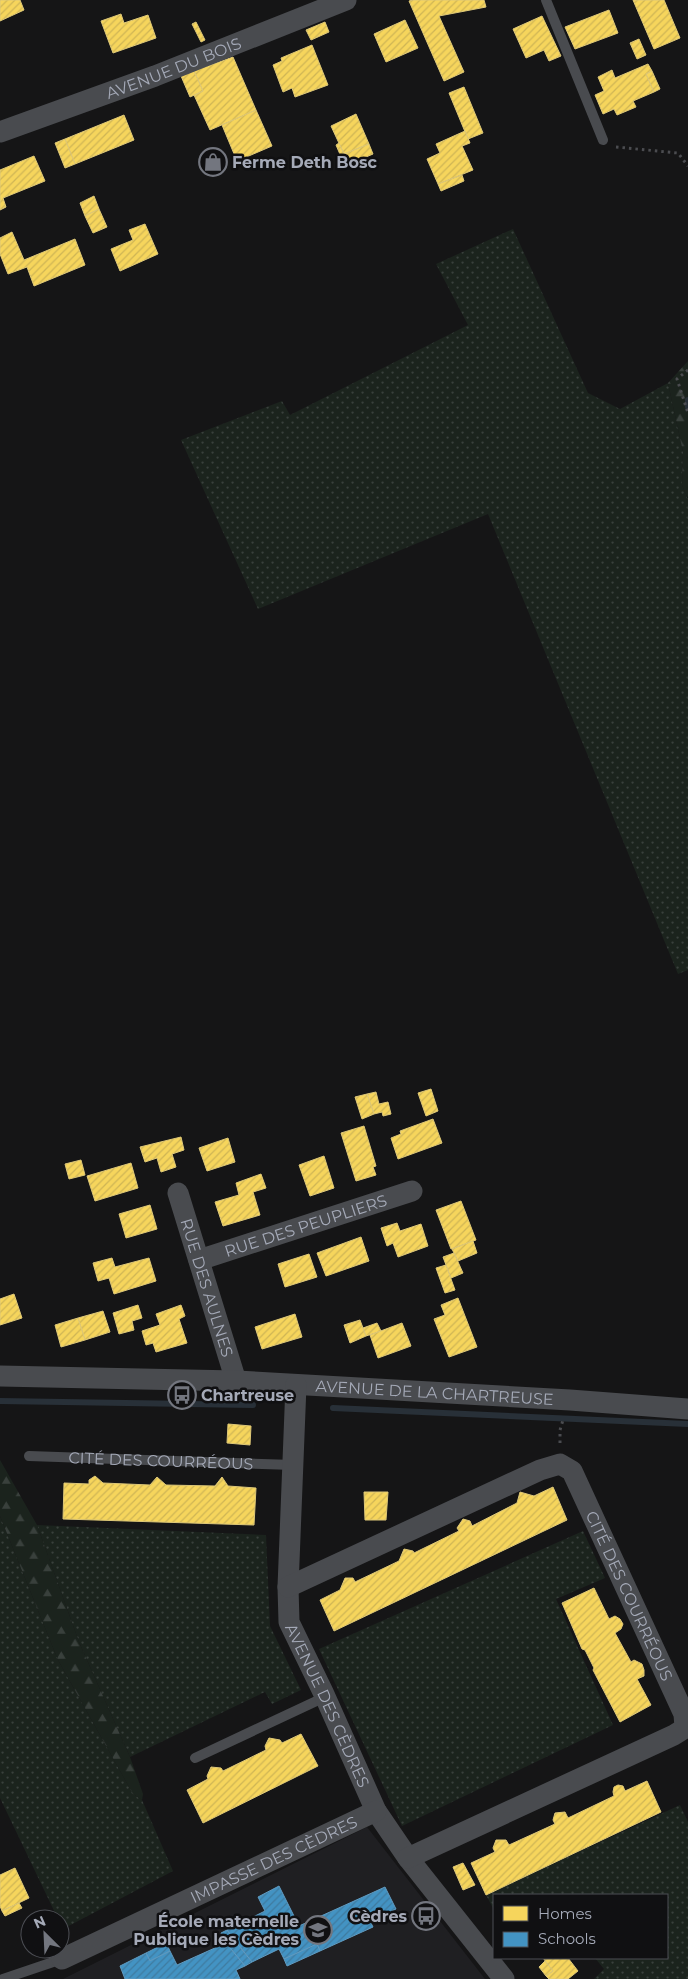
<svg xmlns="http://www.w3.org/2000/svg" width="688" height="1979" viewBox="0 0 688 1979" font-family="Montserrat,sans-serif">
<style>
.built{fill:#1f1f22}
.grass{fill:url(#grass-dots)}
.forest{fill:url(#forest-firs)}
.homes{fill:url(#homes-hatch);stroke:#dec878}
.schools{fill:url(#schools-hatch);stroke:#609ac0}
.lines{fill:none;stroke-linecap:round;stroke-linejoin:round}
.stream{stroke:#283038;stroke-width:6}
.path{stroke:#4b4c50;stroke-width:3;stroke-dasharray:2.5 4;stroke-linecap:butt}
.service{stroke:#494b4f;stroke-width:10}
.minor{stroke:#494b4f;stroke-width:21}
.labels{text-anchor:middle;dominant-baseline:central;stroke-width:5;stroke-linejoin:round;paint-order:stroke}
.street-label{font-size:16px;fill:#a5aab8;stroke:#101012}
.poi-label{font-size:16px;font-weight:bold;fill:#a5aab8;stroke:#101012;text-anchor:start}
</style>
<defs>
<pattern id="grass-dots" width="8" height="8" patternUnits="userSpaceOnUse" patternTransform="scale(1.25)"><rect width="8" height="8" fill="#1b231d"/><path d="M2 2h.1M6 6h.1" fill="none" stroke="#39403c" stroke-width="1.8" stroke-linecap="round"/></pattern>
<pattern id="forest-firs" width="22" height="20" patternUnits="userSpaceOnUse" patternTransform="scale(1.25)"><rect width="22" height="20" fill="#1b231d"/><path d="M5 1l3.5 6h-7zM16 11l3.5 6h-7z" fill="#39403c"/></pattern>
<pattern id="homes-hatch" width="6" height="6" patternUnits="userSpaceOnUse" patternTransform="scale(1.25)"><rect width="6" height="6" fill="#f6d55c"/><path d="M-1 1l2-2M0 6l6-6M5 7l2-2" fill="none" stroke="#cfb555"/></pattern>
<pattern id="schools-hatch" width="6" height="6" patternUnits="userSpaceOnUse" patternTransform="scale(1.25)"><rect width="6" height="6" fill="#4393c3"/><path d="M-1 1l2-2M0 6l6-6M5 7l2-2" fill="none" stroke="#3f7ba0"/></pattern>
</defs>
<rect width="100%" height="100%" fill="#151516"/>
<polygon class="built" points="367,1827 485,1979 63,1979"/>
<g class="grass">
<polygon points="513,229 588,393 620,409 668,383 683,452 682,485 688,499 688,970 678,974 488,514 258,609 181,440 282,401 290,415 468,325 436,264"/>
<polygon points="0,1516 58,1660 133,1794 142,1800 173,1871 63,1929 60,1919 58,1919 0,1798"/>
<polygon points="37,1525 266,1535 270,1626 301,1690 272,1704 265,1692 130,1757 79,1642"/>
<polygon points="583,1531 605,1578 556,1599 613,1725 402,1826 319,1649"/>
<polygon points="680,1805 688,1822 688,1979 594,1979 604,1969 595,1958 667,1958 667,1895 494,1895 494,1910 486,1895"/>
</g>
<g class="forest">
<polygon points="688,361 688,499 682,485 683,452 668,383"/>
<polygon points="0,1460 37,1525 79,1642 130,1757 143,1794 142,1800 133,1794 58,1660 0,1516"/>
</g>
<g class="homes">
<polygon points="0,0 20,0 24,10 0,21"/>
<polygon points="413,0 484,0 486,7 439,16 464,72 444,81 409,1"/>
<polygon points="633,0 664,0 680,38 654,49"/>
<polygon points="609,10 618,33 575,49 565,27"/>
<polygon points="121,14 124,23 148,15 156,38 113,53 101,21"/>
<polygon points="542,16 561,56 549,61 544,50 526,58 513,29"/>
<polygon points="405,20 418,48 386,62 374,34"/>
<polygon points="196,22 205,40 201,42 192,24"/>
<polygon points="325,22 329,32 311,40 306,30"/>
<polygon points="639,39 646,55 637,59 630,43"/>
<polygon points="312,45 328,85 295,97 292,88 283,92 273,65 282,61 281,58"/>
<polygon points="233,57 256,110 210,130 194,95 203,91 194,71"/>
<polygon points="648,64 652,71 646,74 654,92 633,101 636,107 617,115 614,109 603,114 595,95 604,91 598,77 612,70 615,78"/>
<polygon points="194,71 203,91 190,97 181,76"/>
<polygon points="652,71 660,89 654,92 646,74"/>
<polygon points="464,87 483,133 468,139 449,93"/>
<polygon points="256,110 272,146 237,161 222,125"/>
<polygon points="356,114 369,144 344,154 331,126"/>
<polygon points="124,115 134,140 75,164 65,139"/>
<polygon points="465,131 470,143 462,146 473,170 438,184 427,159 440,153 436,144"/>
<polygon points="65,139 75,164 65,168 55,143"/>
<polygon points="339,143 344,154 369,144 373,154 345,166 336,145"/>
<polygon points="34,156 45,181 3,198 6,207 0,210 0,170"/>
<polygon points="462,175 464,181 441,191 438,184"/>
<polygon points="94,196 99,209 85,216 80,203"/>
<polygon points="99,209 107,227 93,233 85,216"/>
<polygon points="145,224 158,254 120,271 111,249 133,240 129,230"/>
<polygon points="12,232 24,260 75,239 85,265 34,286 27,267 8,274 0,254 0,238"/>
<polygon points="431,1089 438,1111 426,1116 418,1093"/>
<polygon points="376,1092 379,1104 388,1102 391,1114 383,1116 382,1112 374,1114 367,1094"/>
<polygon points="367,1094 374,1114 362,1119 355,1097"/>
<polygon points="433,1119 442,1143 398,1159 391,1138 401,1134 400,1131"/>
<polygon points="364,1126 376,1166 373,1167 376,1175 356,1181 341,1133"/>
<polygon points="181,1137 184,1150 172,1154 176,1167 161,1172 157,1158 145,1162 140,1147"/>
<polygon points="228,1138 235,1162 207,1171 199,1148"/>
<polygon points="324,1156 334,1188 310,1196 299,1165"/>
<polygon points="81,1160 85,1175 69,1179 65,1164"/>
<polygon points="131,1163 138,1188 95,1201 87,1176"/>
<polygon points="261,1174 266,1188 253,1192 260,1215 223,1226 215,1202 239,1195 236,1183"/>
<polygon points="461,1201 476,1240 451,1249 436,1210"/>
<polygon points="150,1205 157,1229 126,1238 119,1214"/>
<polygon points="397,1223 400,1231 421,1224 428,1246 398,1257 393,1243 387,1246 381,1228"/>
<polygon points="361,1237 369,1261 326,1276 317,1253"/>
<polygon points="473,1241 477,1253 458,1261 452,1249"/>
<polygon points="454,1253 463,1273 451,1278 443,1257"/>
<polygon points="309,1254 317,1277 285,1287 278,1264"/>
<polygon points="112,1258 115,1267 149,1258 156,1281 114,1294 109,1278 98,1281 93,1263"/>
<polygon points="446,1265 455,1290 445,1293 436,1268"/>
<polygon points="14,1294 22,1318 0,1325 0,1299"/>
<polygon points="458,1298 477,1347 449,1357 434,1319 445,1315 441,1305"/>
<polygon points="138,1305 142,1318 132,1321 134,1330 119,1334 113,1313"/>
<polygon points="181,1305 185,1316 179,1319 187,1343 156,1352 153,1343 146,1345 142,1331 160,1325 156,1314"/>
<polygon points="103,1311 110,1332 85,1340 78,1318"/>
<polygon points="295,1314 302,1337 262,1349 255,1327"/>
<polygon points="78,1318 85,1340 61,1347 55,1325"/>
<polygon points="360,1320 366,1336 350,1343 344,1325"/>
<polygon points="377,1323 381,1331 366,1336 363,1328"/>
<polygon points="402,1323 411,1346 378,1358 370,1335"/>
<polygon points="228,1424 251,1426 250,1445 227,1443"/>
<polygon points="95,1476 103,1483 150,1485 157,1477 166,1485 215,1486 222,1477 228,1486 256,1488 254,1525 63,1519 64,1483 89,1484 89,1480"/>
<polygon points="553,1487 567,1520 334,1631 320,1600 340,1590 345,1578 353,1578 355,1582 399,1561 404,1549 413,1551 414,1553 459,1531 457,1528 463,1519 470,1521 472,1526 517,1503 520,1492 534,1496"/>
<polygon points="364,1492 388,1492 386,1520 365,1520"/>
<polygon points="594,1588 609,1619 615,1616 620,1619 623,1624 621,1629 615,1633 631,1662 634,1660 642,1664 644,1670 644,1676 637,1679 651,1705 620,1722 593,1670 594,1668 585,1650 582,1649 562,1603"/>
<polygon points="301,1734 318,1766 203,1823 187,1790 208,1779 207,1776 211,1767 221,1768 223,1771 266,1750 265,1746 269,1738 280,1740 282,1743"/>
<polygon points="647,1781 661,1812 486,1895 471,1863 495,1852 493,1848 496,1840 506,1840 509,1845 555,1824 553,1820 555,1813 565,1812 568,1818 614,1796 613,1792 614,1787 618,1785 623,1786 625,1791"/>
<polygon points="463,1863 475,1885 463,1890 453,1867"/>
<polygon points="15,1868 29,1898 2,1911 0,1906 0,1875"/>
<polygon points="19,1903 22,1908 5,1916 2,1911"/>
<polygon points="543,1958 568,1958 578,1971 568,1979 549,1979 546,1976 553,1971"/>
<polygon points="545,1961 553,1971 546,1976 539,1967"/>
</g>
<g class="schools">
<polygon points="279,1886 299,1926 385,1887 396,1909 370,1921 373,1927 320,1951 317,1944 284,1959 279,1949 252,1962 227,1930 265,1911 258,1897"/>
<polygon points="227,1930 234,1940 252,1962 245,1966 226,1943 221,1933"/>
<polygon points="166,1943 170,1951 150,1961 146,1953"/>
<polygon points="226,1943 245,1966 236,1970 240,1979 125,1979 120,1966 146,1953 150,1961 170,1951 177,1965"/>
<polygon points="317,1944 320,1951 287,1966 284,1959"/>
</g>
<g class="lines">
<g class="stream">
<polyline points="688,400 688,407"/>
<polyline points="0,1401 253,1405"/>
<polyline points="333,1408 688,1424"/>
</g>
<g class="path">
<polyline points="616,147 678,153 688,166"/>
<polyline points="688,370 677,379 688,413"/>
<polyline points="560,1443 560,1430 563,1420"/>
</g>
<g class="service">
<polyline points="546,0 603,140"/>
<path id="s1" d="M29,1456L294,1465"/>
<polyline points="195,1758 325,1697"/>
<polyline points="3,1979 62,1959"/>
</g>
<g class="minor">
<path id="s2" d="M0,132L155,76L346,0"/>
<path id="s3" d="M178,1193L236,1381"/>
<path id="s4" d="M199,1260L412,1191"/>
<path id="s5" d="M0,1376L236,1381L570,1400L688,1409"/>
<path id="s6" d="M296,1385L288,1587L289,1622L323,1692L376,1811L408,1858L504,1979"/>
<path id="s7" d="M288,1587L540,1470L560,1464L572,1471L684,1714L685,1728L674,1735L408,1858"/>
<path id="s8" d="M62,1959L376,1811"/>
</g>
</g>
<defs>
<symbol id="shop-ring" viewBox="-11 -11 22 22"><circle r="9.5" fill="#101012" stroke="#73767f" stroke-width="1.5"/><path d="M-5-2.5h2.3a2.7 3.5 0 0 1 5.4 0H5L5.5 6h-11ZM-1.5-2.5h3a1.5 2.3 0 0 0-3 0Z" fill="#73767f"/></symbol>
<symbol id="bus-ring" viewBox="-11 -11 22 22"><circle r="9.5" fill="#101012" stroke="#73767f" stroke-width="1.5"/><path d="M-5-6H5V4H4V6H2V4H-2V6H-4V4H-5ZM-3.5-4V0h7V-4ZM-3.5 1.2v1.5H-2V1.2ZM2 1.2v1.5H3.5V1.2Z" fill="#73767f"/></symbol>
<symbol id="school-ring" viewBox="-11 -11 22 22"><circle r="9.5" fill="#101012" stroke="#73767f" stroke-width="1.5"/><path d="M0-5L7-2L0 1L-7-2ZM-4 1L0 2.5L4 1V4Q0 6-4 4Z" fill="#73767f"/></symbol>
</defs>
<g fill-rule="evenodd">
<use href="#shop-ring" x="197" y="146" width="32" height="32"/>
<use href="#bus-ring" x="166" y="1379" width="32" height="32"/>
<use href="#bus-ring" x="410" y="1900" width="32" height="32"/>
<use href="#school-ring" x="302" y="1914" width="32" height="32"/>
</g>
<g class="labels">
<g class="street-label">
<text stroke="none"><textPath href="#s2" startOffset="185">AVENUE DU BOIS</textPath></text>
<text stroke="none"><textPath href="#s4" startOffset="112">RUE DES PEUPLIERS</textPath></text>
<text stroke="none"><textPath href="#s3" startOffset="99">RUE DES AULNES</textPath></text>
<text stroke="none"><textPath href="#s5" startOffset="435">AVENUE DE LA CHARTREUSE</textPath></text>
<text stroke="none"><textPath href="#s1" startOffset="132">CITÉ DES COURRÉOUS</textPath></text>
<text stroke="none"><textPath href="#s7" startOffset="450">CITÉ DES COURRÉOUS</textPath></text>
<text stroke="none"><textPath href="#s6" startOffset="329">AVENUE DES CÈDRES</textPath></text>
<text stroke="none"><textPath href="#s8" startOffset="234">IMPASSE DES CÈDRES</textPath></text>
</g>
<g class="poi-label">
<text x="232" y="162">Ferme Deth Bosc</text>
<text x="201" y="1395">Chartreuse</text>
<text x="407" y="1916" text-anchor="end">Cèdres</text>
<text x="299" y="1921" text-anchor="end">École maternelle<tspan x="299" dy="18">Publique les Cèdres</tspan></text>
</g>
</g>
<rect x="493" y="1894" width="175" height="65" fill="#101012" stroke="#4c4e54"/>
<rect x="503" y="1906" width="25" height="15" fill="#f6d55c" stroke="#4c4e54"/>
<text x="538" y="1919" font-size="15" fill="#a5aab8">Homes</text>
<rect x="503" y="1932" width="25" height="15" fill="#4393c3" stroke="#4c4e54"/>
<text x="538" y="1944" font-size="15" fill="#a5aab8">Schools</text>
<g transform="translate(45 1934) rotate(336)"><circle r="24" fill="#101012" stroke="#4c4e54"/>
<path d="M0-4L9 19L0 12L-9 19Z" fill="#73767f"/>
<text y="-8" font-size="14" font-weight="bold" text-anchor="middle" fill="#a5aab8">N</text>
</g>
</svg>
